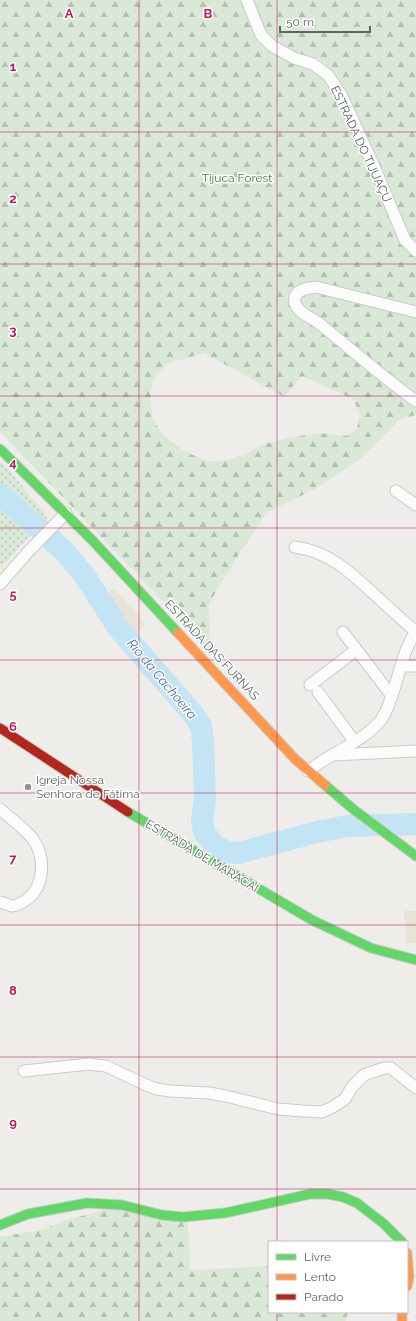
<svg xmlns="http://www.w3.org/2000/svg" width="416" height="1321" viewBox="0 0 416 1321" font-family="Raleway,sans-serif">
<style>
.commercial{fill:#e7e3d9}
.forest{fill:url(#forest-firs);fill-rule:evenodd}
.park{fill:url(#park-dots)}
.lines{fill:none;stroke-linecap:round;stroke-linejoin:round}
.river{stroke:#c2e4f5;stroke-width:22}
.street-casing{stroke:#c9caca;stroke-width:13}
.fast-casing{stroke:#c9cac9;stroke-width:11}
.slow-casing{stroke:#c9cac9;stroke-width:11}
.jam-casing{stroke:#c9cac9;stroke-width:11}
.street{stroke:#fcfcfc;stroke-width:11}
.fast{stroke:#63d668;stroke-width:9}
.slow{stroke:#ff974d;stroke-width:9}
.jam{stroke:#b3261e;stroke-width:9}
.grid{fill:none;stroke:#c2185b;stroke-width:1;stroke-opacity:0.55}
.poi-dot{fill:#919495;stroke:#fff;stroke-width:1.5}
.labels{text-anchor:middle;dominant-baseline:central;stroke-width:3;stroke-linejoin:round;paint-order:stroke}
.street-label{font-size:12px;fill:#5f6467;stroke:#fff}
.park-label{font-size:12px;fill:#3e833b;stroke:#fff}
.poi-label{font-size:12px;fill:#5f6467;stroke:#fff;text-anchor:start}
.water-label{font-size:13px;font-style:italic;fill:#44769b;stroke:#fff}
.grid-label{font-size:13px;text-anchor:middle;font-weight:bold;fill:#c2185b;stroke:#fff;stroke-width:3;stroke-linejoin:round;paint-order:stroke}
</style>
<defs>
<pattern id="forest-firs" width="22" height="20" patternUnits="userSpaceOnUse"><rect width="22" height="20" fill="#dae9d7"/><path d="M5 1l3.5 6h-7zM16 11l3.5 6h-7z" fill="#b4c0b2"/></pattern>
<pattern id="park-dots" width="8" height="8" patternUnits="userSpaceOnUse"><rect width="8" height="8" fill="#dae9d7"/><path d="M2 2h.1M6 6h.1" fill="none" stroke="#b4c0b2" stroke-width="1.8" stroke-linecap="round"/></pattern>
</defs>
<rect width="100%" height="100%" fill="#eeedea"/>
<g class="commercial">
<polygon points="114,588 146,624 130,639 103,598"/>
<polygon points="404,911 416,911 416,943 406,943"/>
</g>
<g class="forest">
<path d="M0,0H416V415L400,419L360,459L315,489L266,513L237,557L209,604L210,650L0,432ZM204,353L284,397L302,376L353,399L360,413L357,429L347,436L321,433L293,437L264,444L243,455L225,461H205L185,451L165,437L153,420L150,393L156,375L169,363Z"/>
<polygon points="117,1207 188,1221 190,1270 269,1266 269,1312 348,1312 346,1321 0,1321 0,1237 41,1230 66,1220"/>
</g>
<polygon class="park" points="0,462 7,468 47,516 46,520 21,545 0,569"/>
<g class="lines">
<polyline class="river" points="0,494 63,550 84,575 119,629 194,715 201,726 203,741 205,799 202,821 204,832 214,845 227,852 239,853 317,832 347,826 416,824"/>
<defs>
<g id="street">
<polyline points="247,0 261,35 272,46 294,58 313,64 328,75 342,96 373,164 405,240 416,251"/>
<path d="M416,312L316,287C307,288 292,290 295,303C297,313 313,318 320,324C352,350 383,377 416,401"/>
<polyline points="396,491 416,505"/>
<path d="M295,547C330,552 350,572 375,595C388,607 402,620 416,632"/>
<polyline points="0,584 28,552 66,513"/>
<polyline points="343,632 392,696"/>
<polyline points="402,666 416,666"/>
<polyline points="310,685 356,650"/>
<polyline points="318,692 354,741"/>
<polyline points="333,755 416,751"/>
<path d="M308,771C331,753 363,742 381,720C385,714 388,707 390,701C399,678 402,651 416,632"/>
<path d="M0,809C9,817 25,829 32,838C46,856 45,887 26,900C23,902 16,906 12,906C8,905 4,903 0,902"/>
<polyline points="24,1071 89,1064 106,1066 146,1085 157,1089 170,1091 209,1093 226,1096 278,1109 303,1111 322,1112 333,1107 345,1099 352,1087 364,1075 384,1068 391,1068 416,1088"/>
</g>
<g id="fast">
<polyline points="0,449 93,541 178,633"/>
<polyline points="325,785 353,809 416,856"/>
<polyline points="128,812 312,920 371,948 416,960"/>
<polyline points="0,1225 28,1214 87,1203 122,1205 162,1215 183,1217 225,1213 310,1194 328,1194 343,1197 357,1203 383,1223 402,1242"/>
</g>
<g id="slow">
<polyline points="178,633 295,759 325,785"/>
<polyline points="407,1253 409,1277 407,1286"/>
<polyline points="402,1312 402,1321"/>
</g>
<polyline id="jam" points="0,728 128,812"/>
</defs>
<use href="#street" class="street-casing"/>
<use href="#fast" class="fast-casing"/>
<use href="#slow" class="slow-casing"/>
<use href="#jam" class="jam-casing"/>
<use href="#street" class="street"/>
<use href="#fast" class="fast"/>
<use href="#slow" class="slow"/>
<use href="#jam" class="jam"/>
</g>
<path class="grid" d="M139,0V1321M277,0V1242M0,132H416M0,264H416M0,396H416M0,528H416M0,660H416M0,793H416M0,925H416M0,1057H416M0,1189H416M277,1312V1321"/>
<circle class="poi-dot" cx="28" cy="787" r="4"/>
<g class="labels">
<g class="street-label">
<text transform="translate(361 144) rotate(65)">ESTRADA DO TIJUAÇU</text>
<text transform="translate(212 650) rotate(47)">ESTRADA DAS FURNAS</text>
<text transform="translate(202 856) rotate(31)">ESTRADA DE MARACAÍ</text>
</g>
<g class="park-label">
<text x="237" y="178">Tijuca Forest</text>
</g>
<g class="poi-label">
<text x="36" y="780">Igreja Nossa<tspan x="36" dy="14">Senhora de Fátima</tspan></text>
</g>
<g class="water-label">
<text transform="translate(162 679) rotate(50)">Rio da Cachoeira</text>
</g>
</g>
<g class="grid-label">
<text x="69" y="18">A</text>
<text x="208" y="18">B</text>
<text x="13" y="71">1</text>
<text x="13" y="203">2</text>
<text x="13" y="335">3</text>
<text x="13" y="467">4</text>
<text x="13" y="599">5</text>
<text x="13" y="731">6</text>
<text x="13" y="863">7</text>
<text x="13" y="995">8</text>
<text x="13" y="1127">9</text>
</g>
<rect x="268" y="1241" width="140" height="72" fill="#ffffff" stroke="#bfc1c2"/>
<rect x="276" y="1254" width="20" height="6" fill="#63d668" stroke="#bfc1c2"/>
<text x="304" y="1261" font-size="12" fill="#5f6467">Livre</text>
<rect x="276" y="1274" width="20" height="6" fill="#ff974d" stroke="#bfc1c2"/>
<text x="304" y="1281" font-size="12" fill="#5f6467">Lento</text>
<rect x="276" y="1294" width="20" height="6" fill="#b3261e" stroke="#bfc1c2"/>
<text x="304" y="1301" font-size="12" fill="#5f6467">Parado</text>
<path d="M280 26v6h90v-6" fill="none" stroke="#5f6467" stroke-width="2"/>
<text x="286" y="26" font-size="12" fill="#5f6467" stroke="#ffffff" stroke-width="3" paint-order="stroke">50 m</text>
</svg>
